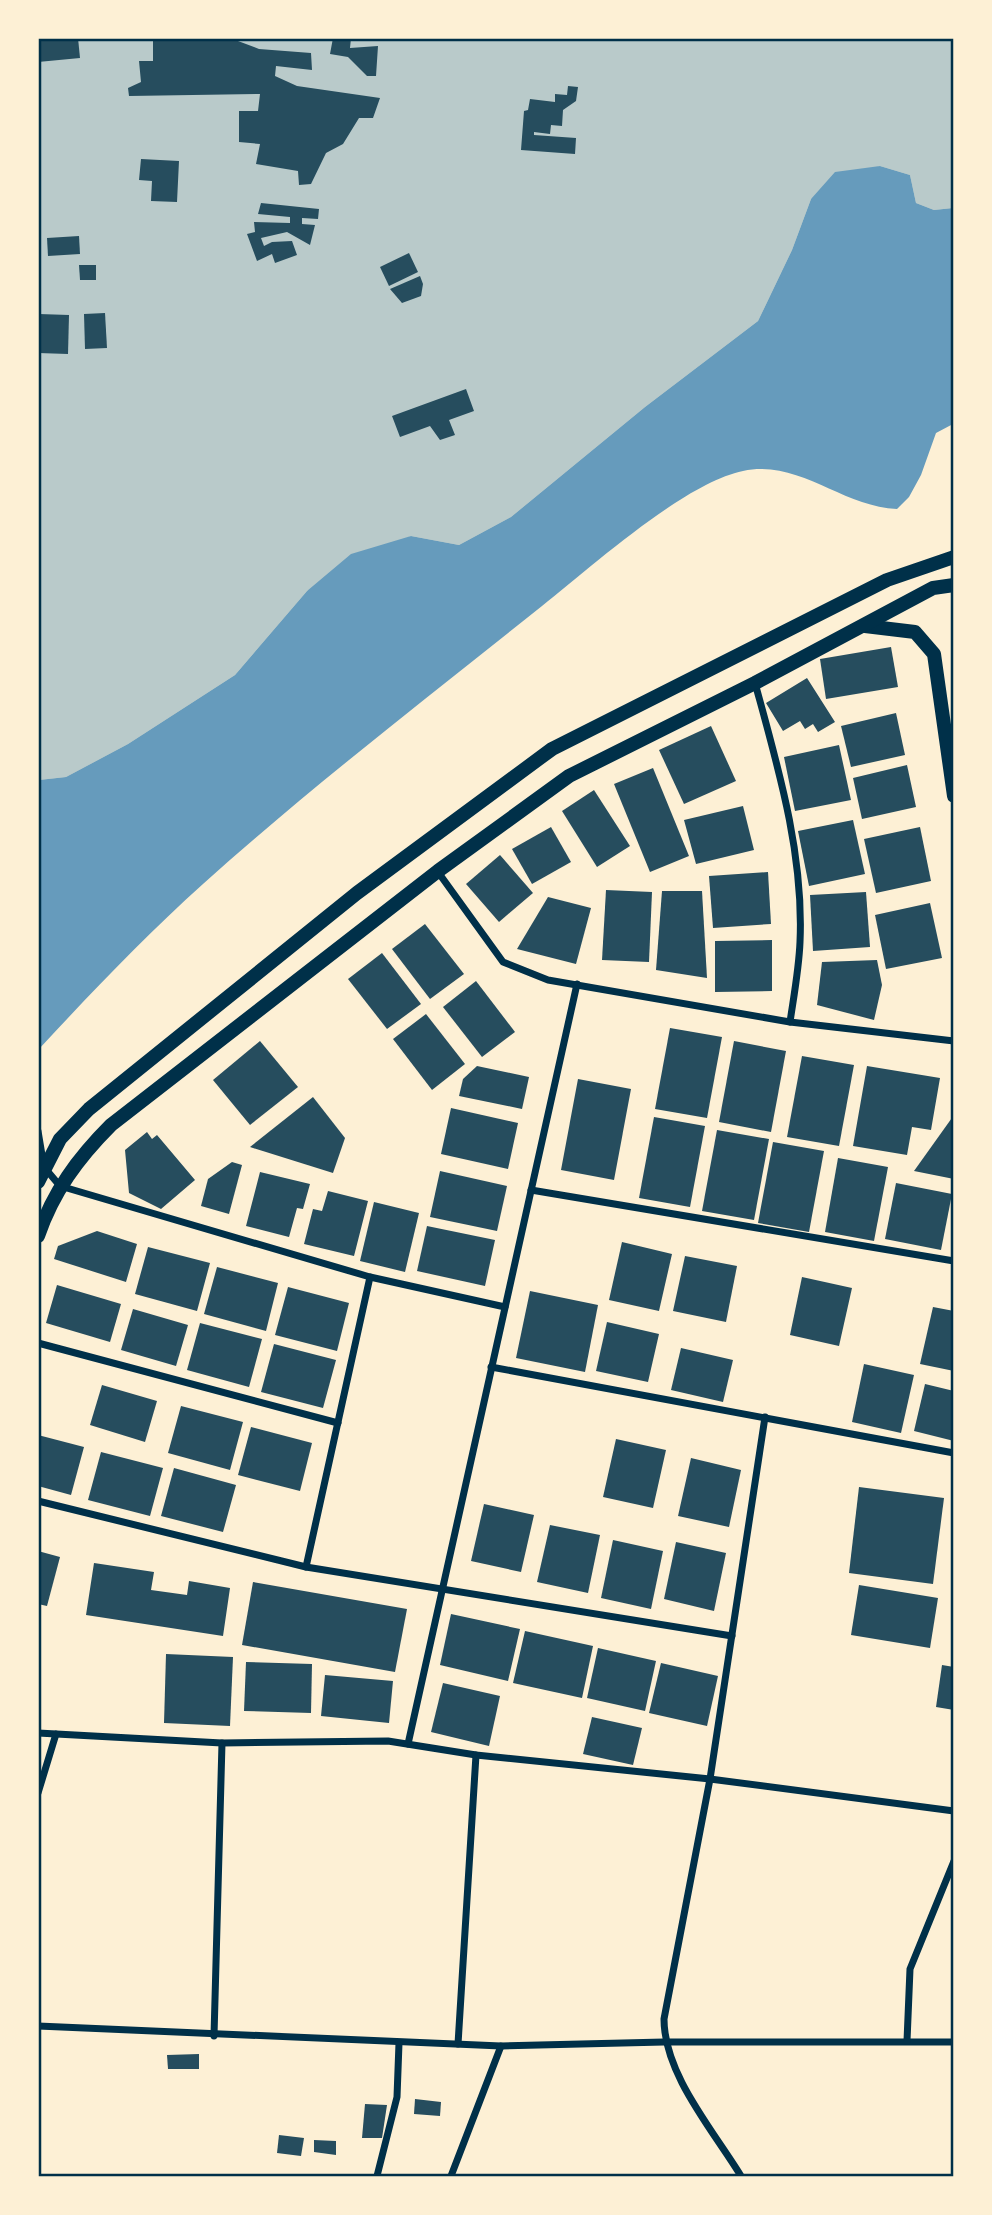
<svg xmlns="http://www.w3.org/2000/svg" width="992" height="2215" viewBox="0 0 992 2215" font-family="'Fira Sans',sans-serif">
<style>
.green{fill:#b9caca}
.water{fill:#669bbc}
.building{fill:#264d5e}
.lines{fill:none;stroke-linecap:round;stroke-linejoin:round}
.minor{stroke:#003049;stroke-width:7}
.secondary{stroke:#003049;stroke-width:14}
.neatline{fill:none;stroke:#003049;stroke-width:2.5}
</style>
<rect width="100%" height="100%" fill="#fdf0d5"/>
<polygon class="green" points="39,39 953,39 953,208 934,210 916,203 910,175 880,166 811,199 792,250 758,321 645,407 511,517 459,545 411,536 307,591 235,675 128,744 66,777 39,780"/>
<path class="water" d="M880,166L910,175L916,203L934,210L953,208V424L936,433L921,475L909,497L897,509C842,507 799,459 743,471C684,483 590,568 542,606C428,697 311,787 203,884C145,936 91,993 39,1049V780L66,777L128,744L235,675L307,591L351,554L411,536L459,545L511,517L645,407L758,321L792,250L811,199L835,172Z"/>
<g class="building">
<polygon points="38,38 78,38 80,58 38,62"/>
<polygon points="153,38 230,38 259,49 311,53 312,70 276,66 275,76 297,86 380,98 373,118 359,118 343,144 326,153 311,184 299,185 298,171 256,164 260,144 239,142 239,111 258,111 260,94 129,96 128,88 141,82 139,61 153,61"/>
<polygon points="333,38 351,38 350,48 378,46 376,76 367,76 348,57 330,54"/>
<polygon points="568,86 578,87 576,101 563,110 562,126 551,125 550,134 534,132 534,135 576,138 575,154 521,150 524,111 528,110 530,99 555,102 555,94 567,95"/>
<polygon points="141,159 179,161 177,202 151,201 152,181 139,180"/>
<polygon points="261,203 319,209 318,219 302,218 302,224 315,225 310,245 287,232 261,238 264,246 272,242 292,241 297,255 275,263 272,254 257,261 247,234 255,232 254,222 290,223 290,217 258,214"/>
<polygon points="79,236 80,254 48,256 47,238"/>
<polygon points="409,253 418,272 389,286 380,267"/>
<polygon points="79,265 96,265 96,280 80,280"/>
<polygon points="420,276 423,284 421,296 402,303 390,289"/>
<polygon points="105,313 107,348 85,349 84,314"/>
<polygon points="39,314 69,315 68,354 38,353"/>
<polygon points="466,389 474,411 449,420 455,435 440,440 430,426 400,437 392,416"/>
<polygon points="891,647 898,687 826,699 820,659"/>
<polygon points="807,678 835,722 818,732 813,724 805,729 800,721 783,731 766,703"/>
<polygon points="896,713 905,755 851,767 841,726"/>
<polygon points="711,726 736,781 684,804 659,750"/>
<polygon points="839,745 851,800 795,811 784,757"/>
<polygon points="907,765 916,807 862,819 853,778"/>
<polygon points="653,768 689,856 650,872 614,784"/>
<polygon points="594,790 630,846 597,867 562,811"/>
<polygon points="743,806 754,850 696,864 684,820"/>
<polygon points="853,820 865,874 809,886 798,831"/>
<polygon points="551,827 571,862 532,884 512,849"/>
<polygon points="920,827 931,881 876,893 864,839"/>
<polygon points="500,855 533,893 499,922 466,884"/>
<polygon points="768,872 771,924 713,928 709,876"/>
<polygon points="606,890 652,892 649,962 602,960"/>
<polygon points="662,891 702,891 707,978 656,970"/>
<polygon points="866,892 870,947 813,951 810,895"/>
<polygon points="548,897 591,908 576,964 517,949"/>
<polygon points="930,903 942,958 886,969 875,915"/>
<polygon points="425,924 464,974 430,999 392,949"/>
<polygon points="772,940 772,991 715,992 715,941"/>
<polygon points="382,953 421,1004 387,1029 348,979"/>
<polygon points="877,960 882,985 874,1020 817,1005 822,962"/>
<polygon points="476,981 515,1032 482,1057 443,1007"/>
<polygon points="426,1014 465,1064 432,1090 393,1039"/>
<polygon points="670,1028 722,1037 707,1118 655,1109"/>
<polygon points="260,1041 298,1087 250,1125 213,1080"/>
<polygon points="734,1041 786,1051 771,1132 719,1122"/>
<polygon points="802,1056 854,1065 839,1146 787,1137"/>
<polygon points="477,1066 529,1077 522,1109 459,1096 463,1079"/>
<polygon points="867,1066 940,1078 931,1130 912,1127 907,1155 853,1146"/>
<polygon points="578,1079 631,1089 614,1180 561,1170"/>
<polygon points="313,1097 345,1138 333,1173 250,1147"/>
<polygon points="451,1108 518,1123 508,1169 441,1154"/>
<polygon points="954,1115 954,1179 914,1171"/>
<polygon points="654,1117 705,1126 690,1207 639,1198"/>
<polygon points="717,1130 769,1139 754,1220 702,1211"/>
<polygon points="147,1132 152,1139 157,1135 195,1180 161,1209 129,1193 125,1150"/>
<polygon points="773,1142 824,1151 809,1232 758,1223"/>
<polygon points="838,1158 888,1167 874,1241 825,1232"/>
<polygon points="232,1162 242,1165 229,1214 201,1206 208,1179"/>
<polygon points="440,1171 507,1186 497,1231 430,1217"/>
<polygon points="260,1172 310,1184 303,1209 297,1208 289,1237 246,1226"/>
<polygon points="896,1183 952,1194 941,1250 885,1239"/>
<polygon points="328,1191 368,1201 354,1256 304,1244 313,1209 322,1211"/>
<polygon points="374,1202 419,1213 405,1272 360,1261"/>
<polygon points="427,1226 495,1240 485,1286 417,1271"/>
<polygon points="97,1231 137,1244 126,1282 54,1259 58,1246"/>
<polygon points="622,1242 672,1254 659,1311 609,1300"/>
<polygon points="148,1247 210,1263 197,1311 135,1294"/>
<polygon points="685,1256 737,1266 726,1322 673,1311"/>
<polygon points="217,1267 278,1283 266,1331 204,1314"/>
<polygon points="802,1277 852,1288 839,1346 790,1335"/>
<polygon points="57,1285 121,1304 110,1342 46,1323"/>
<polygon points="288,1287 349,1303 337,1351 275,1335"/>
<polygon points="530,1291 598,1305 585,1372 516,1358"/>
<polygon points="933,1307 954,1311 954,1371 920,1364"/>
<polygon points="133,1309 188,1325 176,1366 121,1350"/>
<polygon points="607,1322 659,1334 648,1382 596,1371"/>
<polygon points="200,1323 262,1339 249,1387 187,1370"/>
<polygon points="274,1344 336,1360 323,1408 261,1392"/>
<polygon points="681,1348 733,1360 723,1402 671,1390"/>
<polygon points="864,1364 914,1375 901,1433 852,1422"/>
<polygon points="925,1384 954,1391 954,1441 914,1431"/>
<polygon points="102,1385 157,1401 145,1442 90,1425"/>
<polygon points="181,1406 243,1422 230,1470 168,1453"/>
<polygon points="251,1427 312,1443 300,1491 238,1475"/>
<polygon points="38,1435 84,1447 71,1495 38,1486"/>
<polygon points="616,1439 666,1450 653,1508 603,1497"/>
<polygon points="101,1452 163,1468 150,1516 88,1500"/>
<polygon points="691,1458 741,1470 729,1527 678,1516"/>
<polygon points="174,1468 236,1485 223,1532 161,1516"/>
<polygon points="859,1487 944,1498 933,1584 849,1573"/>
<polygon points="484,1504 534,1515 521,1572 471,1561"/>
<polygon points="550,1525 600,1535 588,1593 537,1582"/>
<polygon points="613,1540 663,1551 651,1609 601,1598"/>
<polygon points="676,1542 726,1553 714,1611 664,1599"/>
<polygon points="38,1551 60,1557 47,1606 38,1604"/>
<polygon points="94,1563 154,1572 151,1590 187,1595 189,1581 230,1588 223,1636 86,1615"/>
<polygon points="253,1582 407,1609 395,1672 242,1645"/>
<polygon points="859,1585 938,1598 930,1648 851,1635"/>
<polygon points="451,1614 520,1629 508,1681 440,1665"/>
<polygon points="525,1631 593,1646 582,1698 513,1683"/>
<polygon points="598,1648 656,1661 645,1711 587,1698"/>
<polygon points="166,1654 233,1657 230,1726 164,1723"/>
<polygon points="246,1662 312,1664 311,1713 244,1711"/>
<polygon points="661,1663 718,1676 707,1726 649,1713"/>
<polygon points="942,1665 954,1667 954,1710 936,1707"/>
<polygon points="325,1675 393,1681 389,1723 321,1716"/>
<polygon points="443,1683 500,1696 489,1746 431,1732"/>
<polygon points="592,1717 642,1728 633,1765 583,1754"/>
<polygon points="199,2054 199,2069 168,2069 167,2055"/>
<polygon points="415,2099 441,2102 440,2116 414,2114"/>
<polygon points="365,2104 387,2105 382,2138 362,2138"/>
<polygon points="279,2135 304,2138 301,2156 277,2153"/>
<polygon points="314,2140 336,2141 336,2155 314,2152"/>
</g>
<g class="lines">
<g class="minor">
<path d="M755,683C778,767 804,854 800,942C799,968 794,995 790,1022"/>
<polyline points="438,872 503,962 548,980 790,1022 954,1041"/>
<polyline points="38,1131 44,1167 60,1186 370,1277 505,1307"/>
<polyline points="531,1190 954,1261"/>
<polyline points="38,1343 338,1423"/>
<polyline points="491,1367 954,1453"/>
<polyline points="38,1501 306,1567 732,1636"/>
<polyline points="306,1567 370,1277"/>
<polyline points="38,1733 222,1743 388,1741 476,1755 710,1779 954,1811"/>
<polyline points="408,1744 577,984"/>
<polyline points="38,1793 56,1734"/>
<polyline points="38,2026 501,2046 664,2042 954,2042"/>
<polyline points="214,2036 222,1743"/>
<polyline points="907,2041 910,1969 954,1861"/>
<polyline points="458,2044 476,1755"/>
<polyline points="377,2176 397,2097 399,2043"/>
<polyline points="451,2176 501,2046"/>
<path d="M741,2176C713,2130 664,2074 664,2019L710,1779L765,1417"/>
</g>
<g class="secondary">
<polyline points="865,626 915,632 934,654 954,796"/>
<polyline points="38,1182 60,1139 89,1109 357,893 552,749 887,580 954,557"/>
<path d="M38,1236C53,1192 78,1158 111,1125L438,871L569,776L755,683L933,588L954,585"/>
</g>
</g>
<rect width="992" height="2215" fill="none" stroke="#fdf0d5" stroke-width="80"/>
<rect x="40" y="40" width="912" height="2135" class="neatline"/>
</svg>
